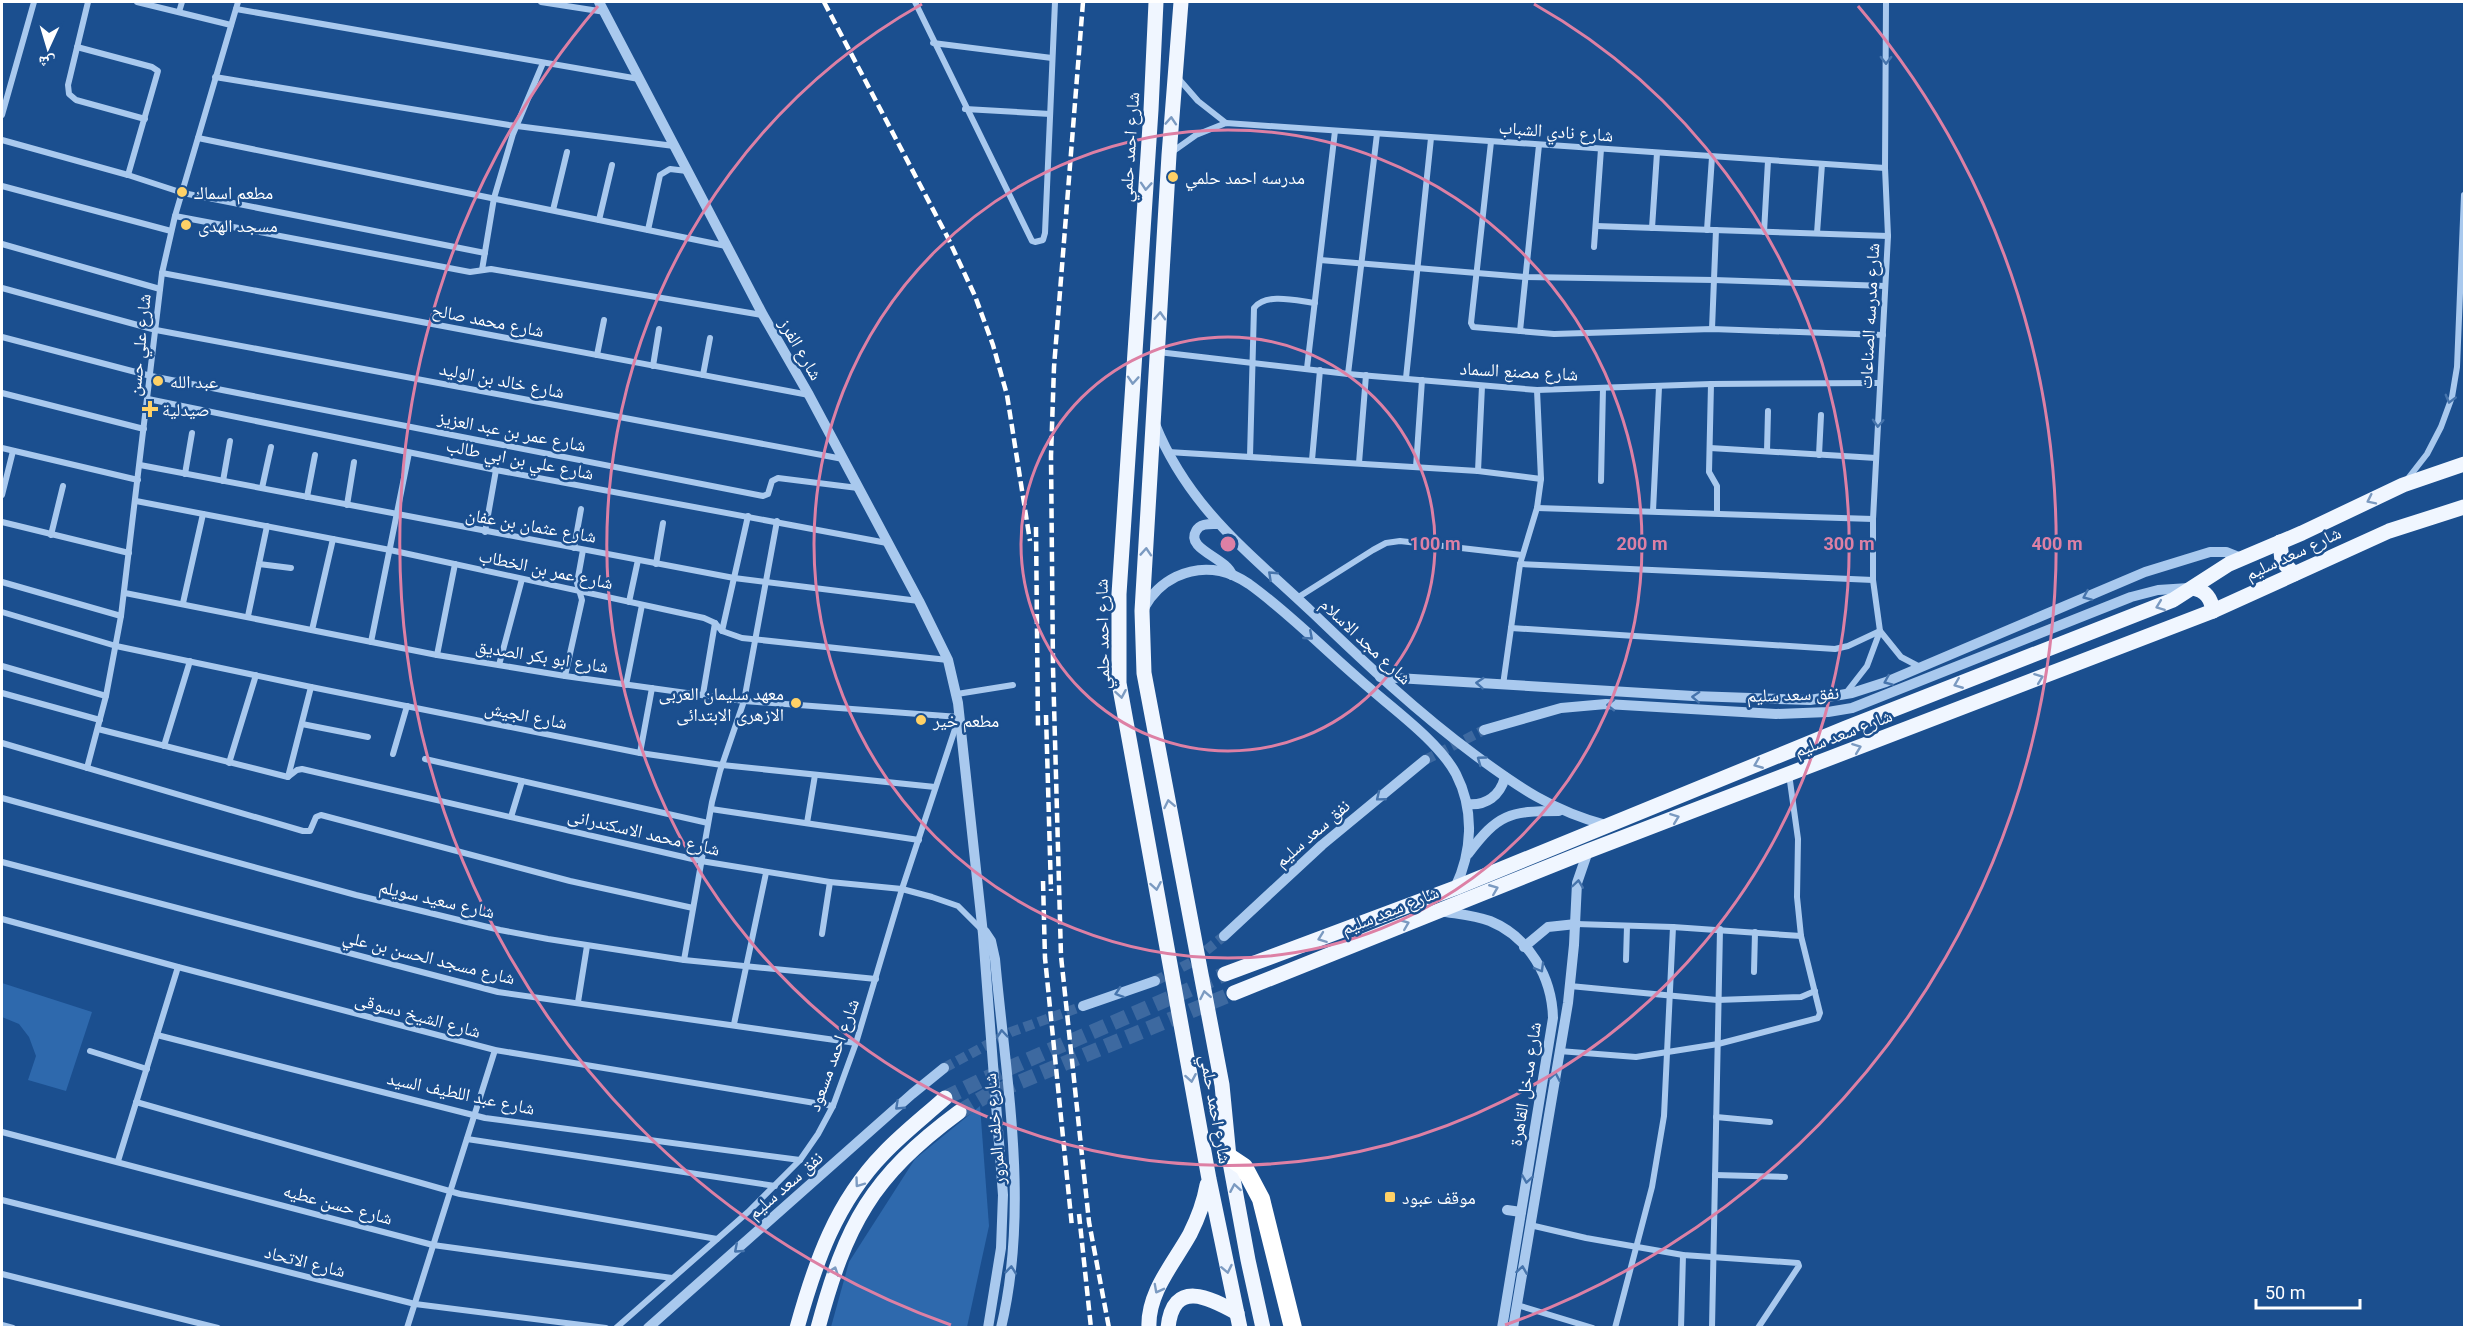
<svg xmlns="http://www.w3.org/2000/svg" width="2466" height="1329" viewBox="0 0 2466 1329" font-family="Roboto,'Noto Naskh Arabic',sans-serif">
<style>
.green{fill:#2e69ad}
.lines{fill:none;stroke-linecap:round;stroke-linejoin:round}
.tertiary-tunnel{stroke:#3d69a0;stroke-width:10;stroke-dasharray:10 5;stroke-linecap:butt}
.primary-tunnel{stroke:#3d69a0;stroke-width:15;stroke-dasharray:15 8;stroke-linecap:butt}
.minor{stroke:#a9c9ee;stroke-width:6}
.tertiary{stroke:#a9c9ee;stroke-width:10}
.primary{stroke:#f0f6ff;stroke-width:15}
.motorway{stroke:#fff;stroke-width:18}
.rail{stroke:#fff;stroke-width:4.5;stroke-dasharray:10 4.5;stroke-linecap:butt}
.oneway{stroke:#4674ac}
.oneway2{stroke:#7b9ac1}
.ring{fill:none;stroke:#dd80a5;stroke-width:3}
.poi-dot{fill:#ffd166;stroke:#1b4f8f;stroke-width:2}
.labels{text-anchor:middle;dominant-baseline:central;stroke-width:5;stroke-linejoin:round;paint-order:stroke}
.street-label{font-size:18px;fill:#fff;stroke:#1b4f8f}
.poi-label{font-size:18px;fill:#fff;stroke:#1b4f8f;text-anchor:start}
.centre{fill:#dd80a5;stroke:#1b4f8f;stroke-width:3}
.ring-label{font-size:18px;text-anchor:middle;font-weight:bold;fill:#dd80a5;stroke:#1b4f8f;stroke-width:5;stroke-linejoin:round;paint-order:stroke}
</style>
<rect width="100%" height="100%" fill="#1b4f8f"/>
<g class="green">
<polygon points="2,983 92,1012 66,1091 28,1080 36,1056 29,1037 19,1024 2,1017"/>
<polygon points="980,1106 989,1226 967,1327 831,1327 849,1262 915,1159"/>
</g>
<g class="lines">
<g class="tertiary-tunnel">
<polyline points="1425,760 1484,730"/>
<polyline points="1155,981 1192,962 1224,936"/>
<polyline points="944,1068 1011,1032 1083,1006"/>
</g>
<g class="primary-tunnel">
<polyline points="945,1098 982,1080 1225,974"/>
<polyline points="959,1112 986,1096 1234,993"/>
</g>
<g class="minor">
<polyline points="88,2 68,85 69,94 76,100 145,119"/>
<polyline points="137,2 231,25"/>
<polyline points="541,2 605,12"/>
<polyline points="915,2 1032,241 1035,242 1043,240 1045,233 1055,2"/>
<polyline points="1886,2 1885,168 1888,236 1873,519 1873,580 1880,631 1901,657 1920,667"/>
<polyline points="236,9 639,79"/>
<polyline points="179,12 182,2"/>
<polyline points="933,43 1052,58"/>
<polyline points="77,47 152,67 158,71 128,175"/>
<polyline points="215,77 509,125 674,146"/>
<polyline points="1178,78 1198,101 1226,123"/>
<polyline points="965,109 1050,114"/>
<polyline points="2,115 34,2"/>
<polyline points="198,138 726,246"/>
<polyline points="2,140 128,175 183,193 485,253"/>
<polyline points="1491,142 1471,323 1473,327 1554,334 1712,329 1883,335"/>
<polyline points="1172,152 1196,135 1226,123 1885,168"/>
<polyline points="2,186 171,231"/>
<polyline points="553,210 567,152"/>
<polyline points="175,216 470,272 491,269 762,315"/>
<polyline points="599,220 612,165"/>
<polyline points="1596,226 1888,236"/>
<polyline points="1652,228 1657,153"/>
<polyline points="648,230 660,175 670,169 687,171"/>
<polyline points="1707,230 1712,157"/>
<polyline points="1764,232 1768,161"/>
<polyline points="1817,233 1822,164"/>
<polyline points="2,244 160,289"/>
<polyline points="1594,247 1601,149"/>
<polyline points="1320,260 1525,277 1714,280 1885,286"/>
<polyline points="482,270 494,198 513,134 543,63"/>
<polyline points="162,273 809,395"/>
<polyline points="2,288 156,330 843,459"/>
<polyline points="1712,329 1716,230"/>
<polyline points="1520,331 1539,145"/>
<polyline points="2,337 151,376 763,496 768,494 772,481 778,478 858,488"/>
<polyline points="1158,352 1348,374 1537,390 1711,384 1880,383"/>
<polyline points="597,355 604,320"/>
<polyline points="653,366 659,329"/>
<polyline points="1307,368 1335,131"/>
<polyline points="1348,374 1377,134"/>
<polyline points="703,375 710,338"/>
<polyline points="1406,378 1431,138"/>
<polyline points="1711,384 1709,472 1717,486 1717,513"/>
<polyline points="2,393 144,429"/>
<polyline points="148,399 496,470 887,543"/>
<polyline points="2,448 138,480"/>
<polyline points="1710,448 1876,458"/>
<polyline points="1767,451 1768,411"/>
<polyline points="1168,452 1478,471 1541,479"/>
<polyline points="1819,455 1821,415"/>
<path d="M1250,456L1254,308C1266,292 1298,301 1315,303"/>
<polyline points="1312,460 1320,370"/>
<polyline points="1359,463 1366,375"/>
<polyline points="140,465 734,578 919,601"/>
<polyline points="1416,467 1422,380"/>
<polyline points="1478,471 1482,386"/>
<polyline points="185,474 192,433"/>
<polyline points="223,481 230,441"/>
<polyline points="1601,481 1603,388"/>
<polyline points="2406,481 2427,454 2441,427 2452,397 2457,367 2464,195"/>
<polyline points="262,488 271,447"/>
<polyline points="2,495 13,451"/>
<polyline points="307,497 315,455"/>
<polyline points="136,501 390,550 704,618 715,623 722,631 742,638 948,660"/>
<polyline points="347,505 354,462"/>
<polyline points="1537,508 1873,519"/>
<polyline points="1653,511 1659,387"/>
<polyline points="2,522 129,553"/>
<polyline points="485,532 496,470"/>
<polyline points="51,535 63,486"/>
<polyline points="574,548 581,509"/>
<polyline points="259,564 291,568"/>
<polyline points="656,564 663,523"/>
<polyline points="1520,564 1873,580"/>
<polyline points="2,582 121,616"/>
<polyline points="125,593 437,655 565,676 744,701 959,717 902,889 856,1043 833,1106 818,1134 800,1160 748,1212 616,1328"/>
<polyline points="1297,598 1373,550 1386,543 1400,541 1522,555"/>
<polyline points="629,602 638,560"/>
<polyline points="183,603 203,514"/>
<polyline points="2,612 116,646 311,687 640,753 722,765 935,787"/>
<polyline points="248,616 267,526"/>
<polyline points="1511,628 1835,649 1848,646 1880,631"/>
<polyline points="312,630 333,539"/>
<polyline points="722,631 748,516"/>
<polyline points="371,642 409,453"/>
<polyline points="437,655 455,564"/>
<polyline points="499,665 522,579"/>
<polyline points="2,666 106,696"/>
<polyline points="565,676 582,600 577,583 583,550"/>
<polyline points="626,685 642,605"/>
<polyline points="1503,685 1520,564 1537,508 1541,479 1537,390"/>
<polyline points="2,693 100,720"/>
<polyline points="1846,693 1867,666 1880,631"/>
<polyline points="703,694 715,623"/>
<polyline points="957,694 1013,685"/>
<polyline points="302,724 368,737"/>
<polyline points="98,729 288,777 297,770 302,769 701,861 830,882 902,889 932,897 958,906 982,930"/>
<polyline points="2,743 303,831 310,831 316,817 321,815 570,881 693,908"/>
<polyline points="164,746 190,661"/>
<polyline points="640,753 652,688"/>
<polyline points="393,754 407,706"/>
<polyline points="425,759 708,823"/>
<polyline points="229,763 256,675"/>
<polyline points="87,768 106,696 121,616 162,273 175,216 238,2"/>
<polyline points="288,777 311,687"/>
<polyline points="2,798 356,895 500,930 548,939 684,960 876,979"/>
<polyline points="711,809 919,840"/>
<polyline points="511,817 522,781"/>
<polyline points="807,823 815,775"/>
<polyline points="2,862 498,992 856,1043"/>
<polyline points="2,919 178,967 495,1050 833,1106"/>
<polyline points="1576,924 1673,927 1801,936"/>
<polyline points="822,934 830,882"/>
<polyline points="684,960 712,802 720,771 744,701 777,521"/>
<polyline points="1626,960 1627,926"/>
<polyline points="1754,972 1755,932"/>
<polyline points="1570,986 1717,1000 1801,997 1815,991"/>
<polyline points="578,1002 587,946"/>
<polyline points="734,1024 766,873"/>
<polyline points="157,1035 485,1118 800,1160"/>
<polyline points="90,1051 147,1069"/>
<polyline points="1559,1051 1636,1057 1718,1044 1818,1018 1820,1013 1801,936 1797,897 1798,839 1789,774"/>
<polyline points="136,1102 460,1194 717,1239"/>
<polyline points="1716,1117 1770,1122"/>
<polyline points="2,1132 433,1245 672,1278"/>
<polyline points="467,1139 775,1186"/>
<polyline points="118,1161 178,967"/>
<polyline points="1715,1175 1785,1177"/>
<polyline points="2,1200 415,1304 606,1328"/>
<polyline points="1530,1225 1586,1238 1683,1255 1798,1263 1799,1266 1758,1328"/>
<polyline points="2,1274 218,1328"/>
<polyline points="1517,1305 1593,1328"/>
<polyline points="2,1325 13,1328"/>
<polyline points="407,1328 495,1050"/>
<polyline points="1615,1328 1652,1187 1664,1116 1673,927"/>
<polyline points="1681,1328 1683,1255"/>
<polyline points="1712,1328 1720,929"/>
</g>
<g class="tertiary">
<polyline points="599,2 763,315 809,395 919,601 948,660 958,703 983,934 1003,1195 1001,1248 988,1328"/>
<path d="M1155,424C1189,509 1251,554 1314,614C1366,664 1417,712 1475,755C1518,787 1553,811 1606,825"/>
<path d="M1217,524C1210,524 1200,523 1196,531C1185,549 1227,558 1232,575"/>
<path d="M1144,608C1159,580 1189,565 1220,571C1230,573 1240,578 1249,584C1288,612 1323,648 1359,679C1389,706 1438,740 1456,774C1475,811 1472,852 1455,888"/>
<polyline points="1380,677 1693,696 1810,700 1852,693 1886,682 2145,572 2210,552 2226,552 2241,558"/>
<polyline points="1484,730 1561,708 1606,704 1776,714 1828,712 1852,708 2131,597 2158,590 2189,588"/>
<path d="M1467,804C1486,806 1500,796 1505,777"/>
<path d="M1468,854C1498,814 1509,811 1559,811"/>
<path d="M1440,911C1456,914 1474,915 1490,921C1529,937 1552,977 1553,1018L1502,1328"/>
<path d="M985,932L991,941L995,959C1006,1081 1030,1206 1001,1328"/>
<polyline points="1224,936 1322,845 1425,760"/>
<polyline points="1524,947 1548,927 1576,924"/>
<polyline points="1083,1006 1155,981"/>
<polyline points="1507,1210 1521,1212"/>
<polyline points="648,1328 912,1094 944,1068"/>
<polyline points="1513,1328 1568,1003 1574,945 1577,883 1588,851"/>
</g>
<g class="primary">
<polyline points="1156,2 1151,110 1119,594 1119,683 1209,1179 1240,1328"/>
<polyline points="1181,2 1169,155 1142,611 1144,673 1222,1085 1229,1157 1248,1260 1263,1328"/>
<polyline points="2280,542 2282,561 2294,574"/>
<path d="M2193,588C2206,591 2211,598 2213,611"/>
<polyline points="1225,974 1455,888 1846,728 2173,600 2229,564 2302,533 2403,485 2464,464"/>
<polyline points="1234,993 1588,851 2213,611 2389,531 2464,507"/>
<path d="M797,1328C815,1263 836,1202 884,1153C903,1133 925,1116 945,1098"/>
<path d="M818,1328C846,1224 871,1177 959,1112"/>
<path d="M1149,1328C1147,1293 1174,1263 1190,1234C1198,1218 1204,1202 1207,1185"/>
<path d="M1168,1328C1173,1278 1210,1298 1237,1313"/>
</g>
<polyline class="motorway" points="1229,1157 1244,1167 1261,1199 1293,1328"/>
<g class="rail">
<polyline points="824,2 948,238 975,296 993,345 1007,395 1030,541"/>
<polyline points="1083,2 1054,367 1051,456 1053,668 1061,956 1089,1222 1109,1328"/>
<polyline points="1036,527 1038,728"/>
<polyline points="1046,715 1051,891"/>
<polyline points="1043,881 1045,958 1072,1227"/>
<polyline points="1079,1214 1091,1328"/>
</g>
</g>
<defs><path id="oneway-chevron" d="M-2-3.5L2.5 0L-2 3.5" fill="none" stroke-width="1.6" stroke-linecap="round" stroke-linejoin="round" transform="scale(1.5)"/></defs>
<g class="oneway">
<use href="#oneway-chevron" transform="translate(1886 60) rotate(90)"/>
<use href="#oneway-chevron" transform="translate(2450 399) rotate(105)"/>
<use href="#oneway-chevron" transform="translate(1878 423) rotate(93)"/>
<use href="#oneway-chevron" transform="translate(1272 575) rotate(-137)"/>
<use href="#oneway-chevron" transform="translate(2087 596) rotate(157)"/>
<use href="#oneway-chevron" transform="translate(1309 636) rotate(41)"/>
<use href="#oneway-chevron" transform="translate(1888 681) rotate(157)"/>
<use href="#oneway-chevron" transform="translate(1480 683) rotate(-176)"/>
<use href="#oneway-chevron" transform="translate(1696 697) rotate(-177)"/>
<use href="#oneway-chevron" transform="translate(1611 705) rotate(-179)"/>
<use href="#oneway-chevron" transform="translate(1481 760) rotate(-144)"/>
<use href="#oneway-chevron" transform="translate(1380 797) rotate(141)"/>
<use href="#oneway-chevron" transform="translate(1578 884) rotate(-82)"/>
<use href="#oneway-chevron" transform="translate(1540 968) rotate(60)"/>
<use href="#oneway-chevron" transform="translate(1119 993) rotate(161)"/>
<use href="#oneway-chevron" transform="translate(1002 1034) rotate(-95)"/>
<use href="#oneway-chevron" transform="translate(1555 1077) rotate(-80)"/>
<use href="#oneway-chevron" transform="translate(899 1106) rotate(137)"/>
<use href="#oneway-chevron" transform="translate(1527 1179) rotate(99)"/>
<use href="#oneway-chevron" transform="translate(738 1249) rotate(139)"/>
<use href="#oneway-chevron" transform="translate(1011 1270) rotate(-84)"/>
<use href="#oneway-chevron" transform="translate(1522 1270) rotate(-81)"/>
</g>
<g class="oneway2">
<use href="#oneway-chevron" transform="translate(1171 121) rotate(-86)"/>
<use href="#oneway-chevron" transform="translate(1146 186) rotate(94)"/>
<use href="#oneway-chevron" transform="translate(1160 316) rotate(-87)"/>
<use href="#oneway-chevron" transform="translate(1133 380) rotate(94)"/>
<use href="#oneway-chevron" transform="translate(2371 500) rotate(154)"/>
<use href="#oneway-chevron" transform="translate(1146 552) rotate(-86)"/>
<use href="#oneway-chevron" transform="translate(2160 606) rotate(159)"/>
<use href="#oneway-chevron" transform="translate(2039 678) rotate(-21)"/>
<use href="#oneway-chevron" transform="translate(1958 684) rotate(158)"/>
<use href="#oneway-chevron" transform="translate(1121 694) rotate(80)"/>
<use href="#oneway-chevron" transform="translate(1857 748) rotate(-21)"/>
<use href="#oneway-chevron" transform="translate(1758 764) rotate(158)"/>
<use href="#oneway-chevron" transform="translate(1169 804) rotate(-101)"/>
<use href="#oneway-chevron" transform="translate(1675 818) rotate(-21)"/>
<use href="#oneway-chevron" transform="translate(1156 886) rotate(80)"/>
<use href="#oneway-chevron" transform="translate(1494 889) rotate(-22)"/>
<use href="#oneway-chevron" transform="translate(1405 924) rotate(-22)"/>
<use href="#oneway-chevron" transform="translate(1322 938) rotate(160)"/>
<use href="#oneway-chevron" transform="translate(1205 995) rotate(-101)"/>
<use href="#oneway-chevron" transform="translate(1191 1078) rotate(80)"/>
<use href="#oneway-chevron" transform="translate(859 1183) rotate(126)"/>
<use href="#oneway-chevron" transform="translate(1235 1188) rotate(-100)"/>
<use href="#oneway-chevron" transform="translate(1227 1269) rotate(78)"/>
<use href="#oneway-chevron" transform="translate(834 1271) rotate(-71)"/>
<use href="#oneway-chevron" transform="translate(1158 1289) rotate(118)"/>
</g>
<g class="ring">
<circle cx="1228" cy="544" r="207"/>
<circle cx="1228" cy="544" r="414"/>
<path d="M1534 4A621 621 0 1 1 922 4"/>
<path d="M951 1325A829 829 0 0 1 598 6M1858 6A829 829 0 0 1 1505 1325"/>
</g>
<g class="poi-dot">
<circle cx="1173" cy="177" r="6"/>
<circle cx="182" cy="192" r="6"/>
<circle cx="186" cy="225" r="6"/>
<circle cx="158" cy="381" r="6"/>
<path d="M147 400h6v6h6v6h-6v6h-6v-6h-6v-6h6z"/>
<circle cx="796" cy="703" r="6"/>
<circle cx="921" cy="720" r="6"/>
<rect x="1384" y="1191" width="12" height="12" rx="3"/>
</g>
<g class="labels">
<g class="street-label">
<text transform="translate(1556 131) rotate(4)">شارع نادي الشباب</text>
<text transform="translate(1129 147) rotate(-86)">شارع احمد حلمي</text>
<text transform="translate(1869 316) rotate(-87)">شارع مدرسه الصناعات</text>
<text transform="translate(488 320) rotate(11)">شارع محمد صالح</text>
<text transform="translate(139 345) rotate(-84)">شارع علي حسن</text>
<text transform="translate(801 349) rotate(60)">شارع الفرز</text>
<text transform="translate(1519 371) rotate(3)">شارع مصنع السماد</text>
<text transform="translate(502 380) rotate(11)">شارع خالد بن الوليد</text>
<text transform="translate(512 431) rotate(11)">شارع عمر بن عبد العزيز</text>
<text transform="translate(520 459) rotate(11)">شارع علي بن ابي طالب</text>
<text transform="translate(531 525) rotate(10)">شارع عثمان بن عفان</text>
<text transform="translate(2293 553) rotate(-25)">شارع سعد سليم</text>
<text transform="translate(546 569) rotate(12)">شارع عمر بن الخطاب</text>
<text transform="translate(1102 634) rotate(-91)">شارع احمد حلمي</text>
<text transform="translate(1366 641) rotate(43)">شارع مجد الاسلام</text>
<text transform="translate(542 656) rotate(9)">شارع ابو بكر الصديق</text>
<text transform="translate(1793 694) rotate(-2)">نفق سعد سليم</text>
<text transform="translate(526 715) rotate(11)">شارع الجيش</text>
<text transform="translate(1843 733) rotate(-21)">شارع سعد سليم</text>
<text transform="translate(644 832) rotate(13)">شارع محمد الاسكندرانى</text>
<text transform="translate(1312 833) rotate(-41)">نفق سعد سليم</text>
<text transform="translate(437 899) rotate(13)">شارع سعيد سويلم</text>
<text transform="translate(1390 910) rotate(-22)">شارع سعد سليم</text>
<text transform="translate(429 957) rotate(14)">شارع مسجد الحسن بن علي</text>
<text transform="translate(418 1015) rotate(15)">شارع الشيخ دسوقى</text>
<text transform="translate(833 1055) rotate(-70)">شارع احمد مسعود</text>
<text transform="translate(1525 1084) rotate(-81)">شارع مدخل القاهرة</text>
<text transform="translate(461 1093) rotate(12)">شارع عبد اللطيف السيد</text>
<text transform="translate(1216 1109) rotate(80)">شارع احمد حلمي</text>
<text transform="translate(994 1129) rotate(-95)">شارع خلف المرور</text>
<text transform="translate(785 1185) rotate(-41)">نفق سعد سليم</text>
<text transform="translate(338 1204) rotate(15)">شارع حسن عطيه</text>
<text transform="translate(305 1261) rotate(14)">شارع الاتحاد</text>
</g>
<g class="poi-label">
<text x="1185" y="177">مدرسه احمد حلمي</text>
<text x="194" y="192">مطعم اسماك</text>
<text x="198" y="225">مسجد الهدى</text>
<text x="170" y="381">عبد الله</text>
<text x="162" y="409">صيدلية</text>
<text x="784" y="693" text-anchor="end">معهد سليمان العربى<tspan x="784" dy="21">الازهرى الابتدائى</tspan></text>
<text x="933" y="720">مطعم خير</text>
<text x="1402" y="1197">موقف عبود</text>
</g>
</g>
<circle cx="1228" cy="544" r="9" class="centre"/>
<g class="ring-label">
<text x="1435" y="550">100 m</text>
<text x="1642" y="550">200 m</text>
<text x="1849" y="550">300 m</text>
<text x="2057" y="550">400 m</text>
</g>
<rect width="2466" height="1329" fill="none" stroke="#ffffff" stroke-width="6"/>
<g transform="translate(48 48) rotate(184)" stroke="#1b4f8f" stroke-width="4.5" paint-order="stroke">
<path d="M0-4.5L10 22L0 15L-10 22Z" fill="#ffffff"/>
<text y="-9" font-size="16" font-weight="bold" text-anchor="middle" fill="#ffffff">ش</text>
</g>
<path d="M2256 1299v9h104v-9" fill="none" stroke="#ffffff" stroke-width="3"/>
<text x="2265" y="1299" font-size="18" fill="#ffffff" stroke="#1b4f8f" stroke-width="4.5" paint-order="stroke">50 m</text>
</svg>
